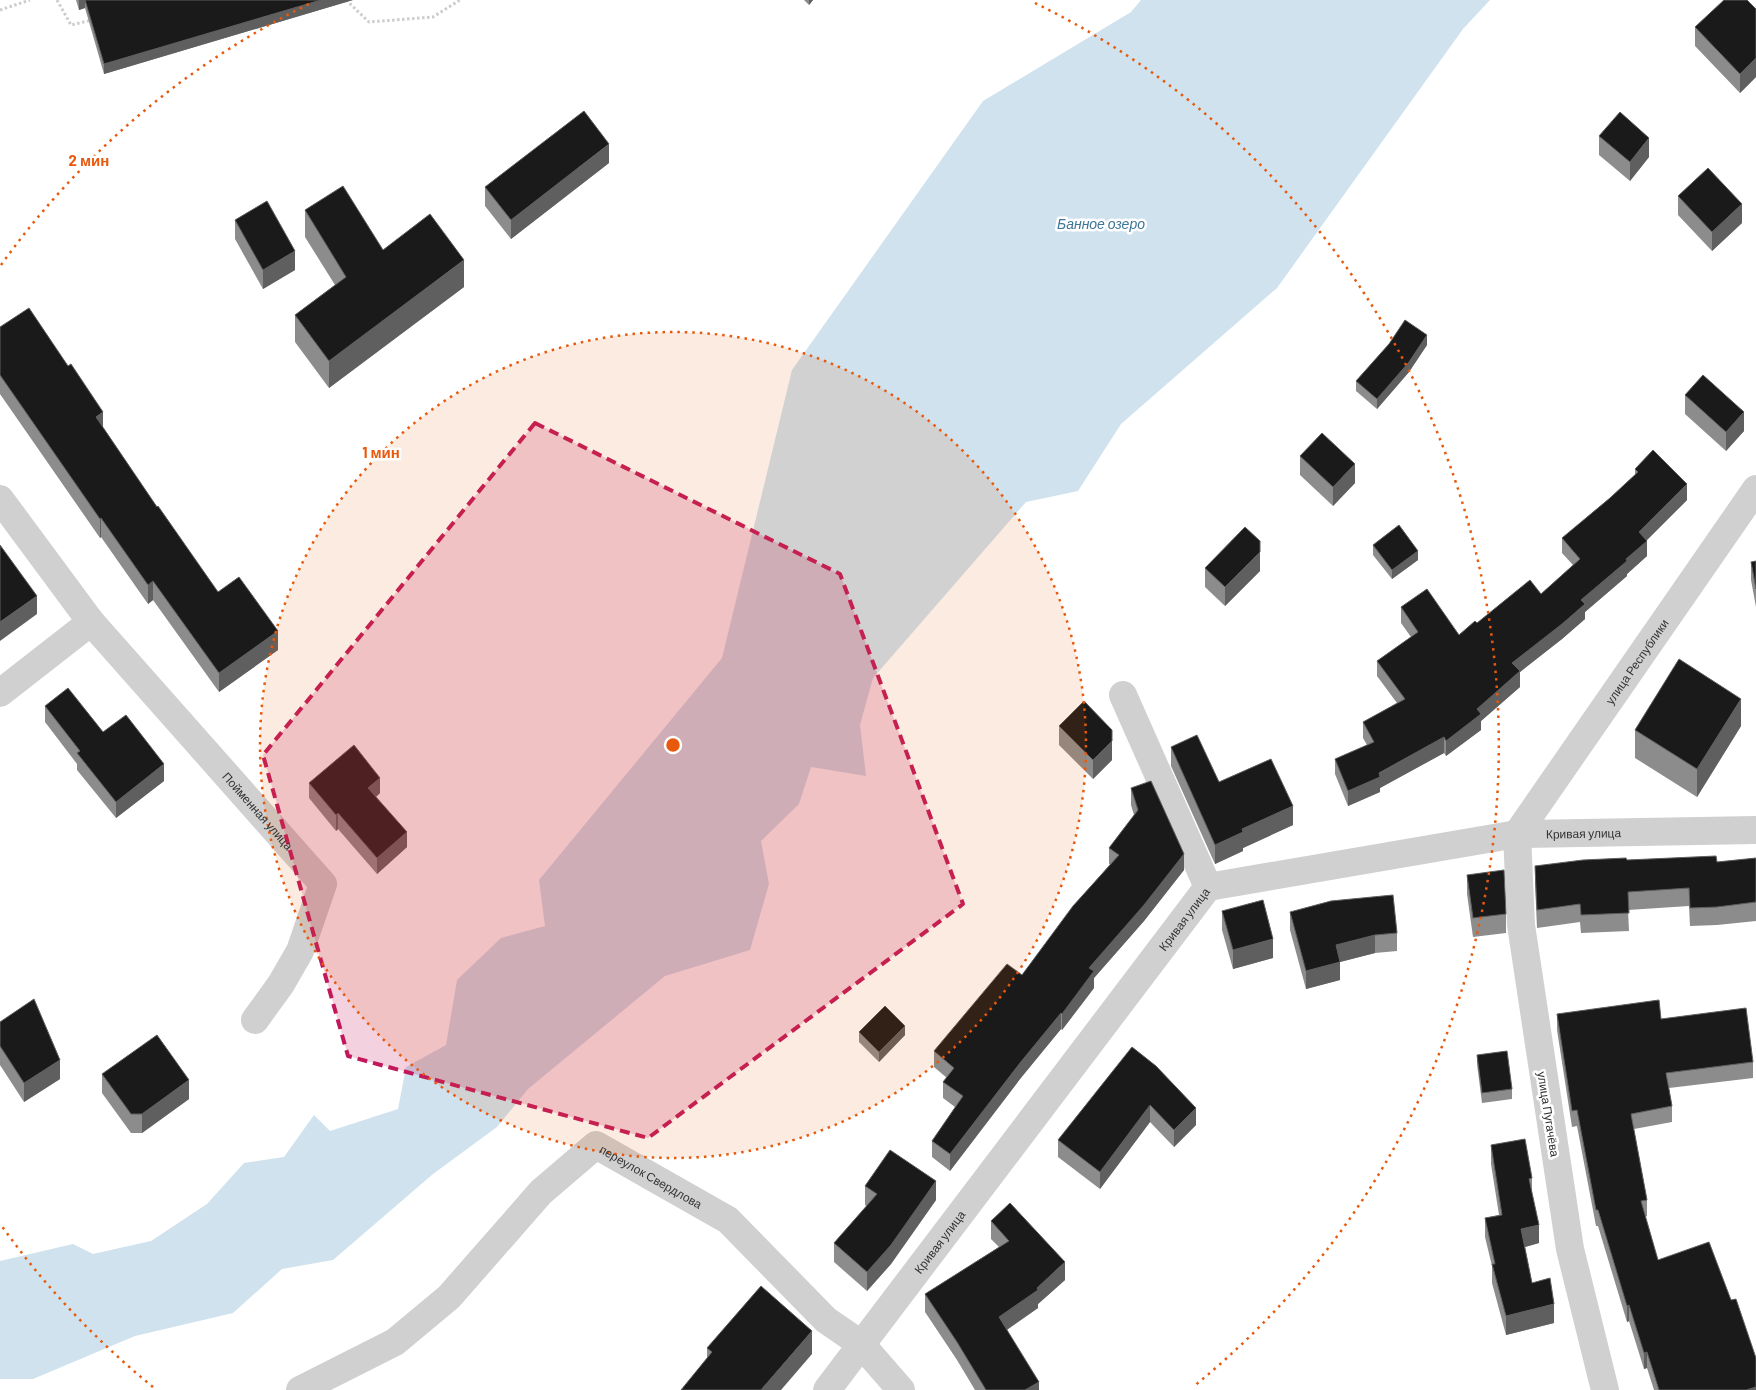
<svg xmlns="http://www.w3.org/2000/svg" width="1756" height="1390" viewBox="0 0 1756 1390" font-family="Barlow,sans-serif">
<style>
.water{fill:#cfe2ee}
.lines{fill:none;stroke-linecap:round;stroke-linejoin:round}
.path{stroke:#cdcdcd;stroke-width:3;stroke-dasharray:2.5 2.5;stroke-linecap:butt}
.minor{stroke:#d0d0d0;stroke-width:28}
.wall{fill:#8c8c8c}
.shaded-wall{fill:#5f5f5f}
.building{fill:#1a1a1a;stroke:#5f5f5f}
.marked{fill:#c2185b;fill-opacity:0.2;stroke:#c2185b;stroke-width:4;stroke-dasharray:10 6;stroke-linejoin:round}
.ring{fill:none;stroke:#e8590c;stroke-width:2.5;stroke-dasharray:2.5 5}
.labels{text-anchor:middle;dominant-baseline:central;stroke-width:5;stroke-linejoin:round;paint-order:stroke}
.street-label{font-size:12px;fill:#333;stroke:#fff}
.water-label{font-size:14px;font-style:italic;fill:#3f7597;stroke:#fff}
.centre{fill:#e8590c;stroke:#fff;stroke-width:2.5}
.ring-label{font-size:15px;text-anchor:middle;font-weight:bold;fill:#e8590c;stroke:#fff;stroke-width:5;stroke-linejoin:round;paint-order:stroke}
</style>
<rect width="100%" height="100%" fill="#fff"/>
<polygon class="water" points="1141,0 1490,0 1463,29 1277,288 1121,424 1078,491 1026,502 873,678 860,725 866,776 811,767 799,804 761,841 769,884 750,950 665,976 528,1089 497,1127 433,1174 333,1260 282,1269 233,1313 135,1336 33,1379 0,1379 0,1261 73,1244 93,1254 151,1241 207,1204 244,1163 284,1157 314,1115 330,1131 398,1109 406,1067 446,1045 457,980 501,938 545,926 539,880 722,658 792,370 983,101 1131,12"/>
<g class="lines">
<g class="path">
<polyline points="57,0 71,25 92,20"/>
<polyline points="346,0 369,22 433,17 460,0"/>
<polyline points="0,10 30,0"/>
</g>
<g class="minor">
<path id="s1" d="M0,499L91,622L323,884L300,951L281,984L255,1020"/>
<polyline points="0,693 91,622"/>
<polyline points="1123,695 1208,887"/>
<path id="s2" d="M300,1390L395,1342L449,1297L541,1192L596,1145L728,1220L826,1320L861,1344L901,1390"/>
<path id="s3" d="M827,1390L1208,887L1517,834L1756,830"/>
<path id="s4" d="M1605,1390L1570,1249L1521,925L1517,834L1756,489"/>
</g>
</g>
<g class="wall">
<polygon points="76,0 353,0 104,74 85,8 79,10"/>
<polygon points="804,0 813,0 809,5"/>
<polygon points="1756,9 1756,77 1740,93 1695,46 1695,27"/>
<polygon points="1599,136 1649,157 1630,181 1599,155"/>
<polygon points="609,163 511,239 485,206 485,187"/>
<polygon points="1678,196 1742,223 1712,251 1678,215"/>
<polygon points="305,210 383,250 464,287 329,388 295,342 295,315 335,285 305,237"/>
<polygon points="235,220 295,270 263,289 235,239"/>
<polygon points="0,327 103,428 157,507 218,592 278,650 219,692 153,600 148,604 101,537 100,538 0,394"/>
<polygon points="1427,345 1409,372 1377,409 1356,391 1356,381"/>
<polygon points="1685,395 1744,431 1726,451 1685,414"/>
<polygon points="1300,456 1355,483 1333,506 1300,475"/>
<polygon points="1635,469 1687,500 1647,540 1647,556 1627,574 1627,576 1585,612 1585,619 1562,639 1520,672 1520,687 1481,721 1481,730 1446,756 1444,753 1380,788 1380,792 1348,806 1335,774 1335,759 1367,745 1363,738 1363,722 1397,703 1377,676 1377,661 1411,637 1401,623 1401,607 1459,635 1477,623 1541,594 1573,565 1562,553 1562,538 1610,498 1635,475"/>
<polygon points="1373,545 1418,560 1392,579 1373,555"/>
<polygon points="1756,561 1756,607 1751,580 1751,562"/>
<polygon points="1205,568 1260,571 1225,606 1205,587"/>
<polygon points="45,706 164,781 116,818 77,770 77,764 45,722"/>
<polygon points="1059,726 1112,760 1093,779 1059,745"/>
<polygon points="1741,726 1697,797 1635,758 1635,730"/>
<polygon points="1171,747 1219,782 1293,825 1243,848 1243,851 1215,864 1171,766"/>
<polygon points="309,783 380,793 376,797 407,847 377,874 338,829 336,831 309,798"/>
<polygon points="1131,788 1184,870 1144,921 1094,978 1094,988 1062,1030 1061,1029 1020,1079 950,1171 932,1157 932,1141 955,1107 943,1098 943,1082 947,1078 934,1067 934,1051 1022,975 1110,864 1109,864 1109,848 1134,815 1131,805"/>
<polygon points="1756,858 1756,921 1717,925 1690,926 1689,906 1628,910 1629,931 1581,933 1580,922 1537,928 1535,884 1535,866 1627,860 1717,862"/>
<polygon points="1467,875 1506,914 1506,933 1473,937 1467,894"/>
<polygon points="1222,911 1273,958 1233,969 1222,930"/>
<polygon points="1290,912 1397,933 1397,951 1375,953 1340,962 1340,980 1306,989 1290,930"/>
<polygon points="1557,1014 1661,1019 1753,1062 1753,1078 1669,1088 1672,1106 1672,1122 1634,1129 1647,1200 1647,1216 1645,1217 1658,1260 1756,1390 1654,1390 1647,1368 1644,1369 1629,1321 1627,1322 1598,1226 1596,1226 1577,1126 1572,1127 1557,1030"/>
<polygon points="0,1022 60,1079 24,1102 0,1065"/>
<polygon points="859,1032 905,1035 879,1062 859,1042"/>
<polygon points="1132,1047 1196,1125 1174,1147 1150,1122 1100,1189 1058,1157 1058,1140"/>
<polygon points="1477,1055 1512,1089 1512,1099 1482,1103 1477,1064"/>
<polygon points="102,1074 189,1099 142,1133 131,1133 102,1093"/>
<polygon points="1491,1145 1532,1178 1532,1195 1539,1243 1525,1247 1532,1283 1554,1323 1506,1335 1492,1283 1492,1266 1485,1237 1485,1218 1499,1215 1491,1164"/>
<polygon points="865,1186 936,1200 891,1264 867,1291 834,1262 834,1243 867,1206 865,1205"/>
<polygon points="991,1221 1065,1280 1038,1304 1038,1308 1007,1330 1039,1390 975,1390 957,1360 925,1312 925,1294 999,1247 991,1239"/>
<polygon points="707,1348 812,1354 707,1359"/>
</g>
<g class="shaded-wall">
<polygon points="79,0 85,0 85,8 79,10"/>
<polygon points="321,0 353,0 104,74 104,64"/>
<polygon points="809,0 813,0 809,5"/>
<polygon points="1756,58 1756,77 1740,93 1740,74"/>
<polygon points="1649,138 1649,157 1630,181 1630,162"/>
<polygon points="609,144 609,163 511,239 511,220"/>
<polygon points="1742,204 1742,223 1712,251 1712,232"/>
<polygon points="295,251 295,270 263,289 263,270"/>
<polygon points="464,260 464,287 329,388 329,361"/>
<polygon points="1427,335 1427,345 1409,372 1377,409 1377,399"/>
<polygon points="103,412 103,431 96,417"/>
<polygon points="1744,412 1744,431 1726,451 1726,432"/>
<polygon points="1355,464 1355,483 1333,506 1333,487"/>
<polygon points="1687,484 1687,500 1644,543 1647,541 1647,556 1627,574 1627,576 1585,612 1585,619 1562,639 1520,672 1520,687 1481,721 1481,730 1446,756 1446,741 1477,709 1512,663 1626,559 1639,532"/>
<polygon points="101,518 101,537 100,538 100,519"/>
<polygon points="1418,551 1418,560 1392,579 1392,570"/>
<polygon points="1260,552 1260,571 1225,606 1225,587"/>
<polygon points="153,581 153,600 148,604 148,585"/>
<polygon points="37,596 37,614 0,641 0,622"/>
<polygon points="278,631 278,650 219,692 219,673"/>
<polygon points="1741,699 1741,726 1697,797 1697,769"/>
<polygon points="1444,737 1444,753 1380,788 1380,792 1348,806 1348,791"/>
<polygon points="1112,741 1112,760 1093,779 1093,760"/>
<polygon points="164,764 164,781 116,818 116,802"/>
<polygon points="380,778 380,793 368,804 368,788"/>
<polygon points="1293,806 1293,825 1243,848 1243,851 1215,864 1215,845 1242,829"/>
<polygon points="338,813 338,829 336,831 336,815"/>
<polygon points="407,832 407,847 377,874 377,858"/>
<polygon points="1184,854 1184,870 1144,921 1094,978 1094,988 1062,1030 1062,1014 1089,968"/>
<polygon points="1375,935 1375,953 1336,963 1336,945"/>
<polygon points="1273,939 1273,958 1233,969 1233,950"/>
<polygon points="1340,962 1340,980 1306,989 1306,971"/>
<polygon points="1061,1013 1061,1029 1020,1079 950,1171 950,1154 1020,1063"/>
<polygon points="905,1026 905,1035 879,1062 879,1052"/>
<polygon points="60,1060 60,1079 24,1102 24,1083"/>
<polygon points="189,1080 189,1099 142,1133 142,1114"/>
<polygon points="1150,1105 1150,1122 1100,1189 1100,1172"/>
<polygon points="1196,1108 1196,1125 1174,1147 1174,1130"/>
<polygon points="936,1181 936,1200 891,1264 867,1291 867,1272"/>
<polygon points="1539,1225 1539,1243 1521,1248 1521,1229"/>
<polygon points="1065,1262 1065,1280 1038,1304 1038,1308 999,1335 999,1317 1037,1288"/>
<polygon points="1554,1304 1554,1323 1506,1335 1506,1316"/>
<polygon points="1629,1305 1629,1321 1627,1322 1627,1306"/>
<polygon points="812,1331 812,1354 781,1390 761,1390"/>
<polygon points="1647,1352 1647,1368 1644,1369 1644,1353"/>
<polygon points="1039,1382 1039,1390 1025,1390"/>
<polygon points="1756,1387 1756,1390 1746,1390"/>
</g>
<g class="building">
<polygon points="85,0 321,0 104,64"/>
<polygon points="1724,0 1747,0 1756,9 1756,58 1740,74 1695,27"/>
<polygon points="584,111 609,144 511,220 485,187"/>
<polygon points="1620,112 1649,138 1630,162 1599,136"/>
<polygon points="1708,168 1742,204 1712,232 1678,196"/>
<polygon points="343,186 383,250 430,214 464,260 329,361 295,315 346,277 305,210"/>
<polygon points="267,201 295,251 263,270 235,220"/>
<polygon points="29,308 68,366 71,364 103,412 96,417 157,507 158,506 218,592 239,577 278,631 219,673 153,581 148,585 101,518 100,519 0,375 0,327"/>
<polygon points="1405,320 1427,335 1409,362 1377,399 1356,381 1389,344"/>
<polygon points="1703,375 1744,412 1726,432 1685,395"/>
<polygon points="1322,433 1355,464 1333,487 1300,456"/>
<polygon points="1653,450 1687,484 1639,532 1647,541 1626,559 1627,561 1581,600 1585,604 1562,624 1512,663 1520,671 1477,709 1481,714 1446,741 1444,737 1379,773 1380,777 1348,791 1335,759 1374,742 1363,722 1405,699 1377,661 1418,632 1401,607 1427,589 1459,635 1475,621 1477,623 1530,580 1541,594 1580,559 1562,538 1610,498 1638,472 1635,469"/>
<polygon points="1399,525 1418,551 1392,570 1373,545"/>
<polygon points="1245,527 1260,541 1260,552 1225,587 1205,568"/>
<polygon points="0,545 37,596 0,622"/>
<polygon points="1756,561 1756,589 1751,562"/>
<polygon points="1679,659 1741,699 1697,769 1635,730"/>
<polygon points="68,688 103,732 126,715 164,764 116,802 77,753 80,751 45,706"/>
<polygon points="1084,701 1112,730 1112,741 1093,760 1059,726"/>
<polygon points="1197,735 1219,782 1271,759 1293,806 1242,829 1243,832 1215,845 1171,747"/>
<polygon points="354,745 380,778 368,788 407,832 377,858 338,813 336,815 309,783"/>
<polygon points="1151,781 1184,854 1144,905 1089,968 1094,971 1062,1014 1061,1013 1020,1063 950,1154 932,1141 963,1096 943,1082 954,1068 934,1051 1007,964 1022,975 1073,906 1119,855 1109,848 1138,810 1131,788"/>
<polygon points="1716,856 1717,862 1756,858 1756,902 1717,907 1690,908 1689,888 1628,892 1629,913 1581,915 1580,904 1537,910 1535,866 1583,860 1626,858 1627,860"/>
<polygon points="1504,870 1506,914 1473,918 1467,875"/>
<polygon points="1393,895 1397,933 1375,935 1336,945 1340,962 1306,971 1290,912 1331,901"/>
<polygon points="1263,900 1273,939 1233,950 1222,911"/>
<polygon points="34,999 60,1060 24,1083 0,1046 0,1022"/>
<polygon points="1659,1000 1661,1019 1746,1008 1753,1062 1666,1073 1672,1106 1631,1114 1647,1200 1641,1201 1658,1260 1709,1242 1731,1300 1736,1299 1756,1358 1756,1387 1746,1390 1659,1390 1647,1352 1644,1353 1629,1305 1627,1306 1598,1210 1596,1210 1577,1110 1572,1111 1557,1014"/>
<polygon points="885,1006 905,1026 879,1052 859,1032"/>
<polygon points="157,1035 189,1080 142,1114 131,1114 102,1074"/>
<polygon points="1132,1047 1156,1066 1196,1108 1174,1130 1150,1105 1100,1172 1058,1140"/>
<polygon points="1507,1051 1512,1089 1482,1093 1477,1055"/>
<polygon points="1525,1139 1532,1178 1529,1179 1539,1225 1521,1229 1532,1283 1550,1278 1554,1304 1506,1316 1492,1264 1495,1264 1485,1218 1502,1215 1491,1145"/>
<polygon points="890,1150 936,1181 891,1245 867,1272 834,1243 877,1194 865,1186"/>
<polygon points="1010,1203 1065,1262 1037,1288 1038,1290 999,1317 1039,1382 1025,1390 986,1390 957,1342 925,1294 1009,1241 991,1221"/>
<polygon points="761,1286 812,1331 761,1390 681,1390 712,1352 707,1348"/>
</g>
<path class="marked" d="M535,423L840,574L963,904L648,1138L348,1056L263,755Z"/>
<circle cx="673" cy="745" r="413" fill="#e8590c" fill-opacity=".12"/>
<g class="ring">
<circle cx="673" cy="745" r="413"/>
<path d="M153 1387A826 826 0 0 1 1 1225M1 265A826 826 0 0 1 311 3M1035 3A826 826 0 0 1 1193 1387"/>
</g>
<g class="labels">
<g class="street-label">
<text stroke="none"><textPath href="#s4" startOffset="774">улица Республики</textPath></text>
<text stroke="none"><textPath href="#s1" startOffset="405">Пойменная улица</textPath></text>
<text stroke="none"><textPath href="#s3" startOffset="1011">Кривая улица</textPath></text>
<text stroke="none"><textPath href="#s3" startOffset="591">Кривая улица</textPath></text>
<text transform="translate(1549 1114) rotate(81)">улица Пугачёва</text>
<text stroke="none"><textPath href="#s2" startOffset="452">переулок Свердлова</textPath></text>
<text stroke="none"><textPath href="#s3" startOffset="186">Кривая улица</textPath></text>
</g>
<g class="water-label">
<text x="1101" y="223">Банное озеро</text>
</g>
</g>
<circle cx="673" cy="745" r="8" class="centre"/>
<g class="ring-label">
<text x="89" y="166">2 мин</text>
<text x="381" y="458">1 мин</text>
</g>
</svg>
